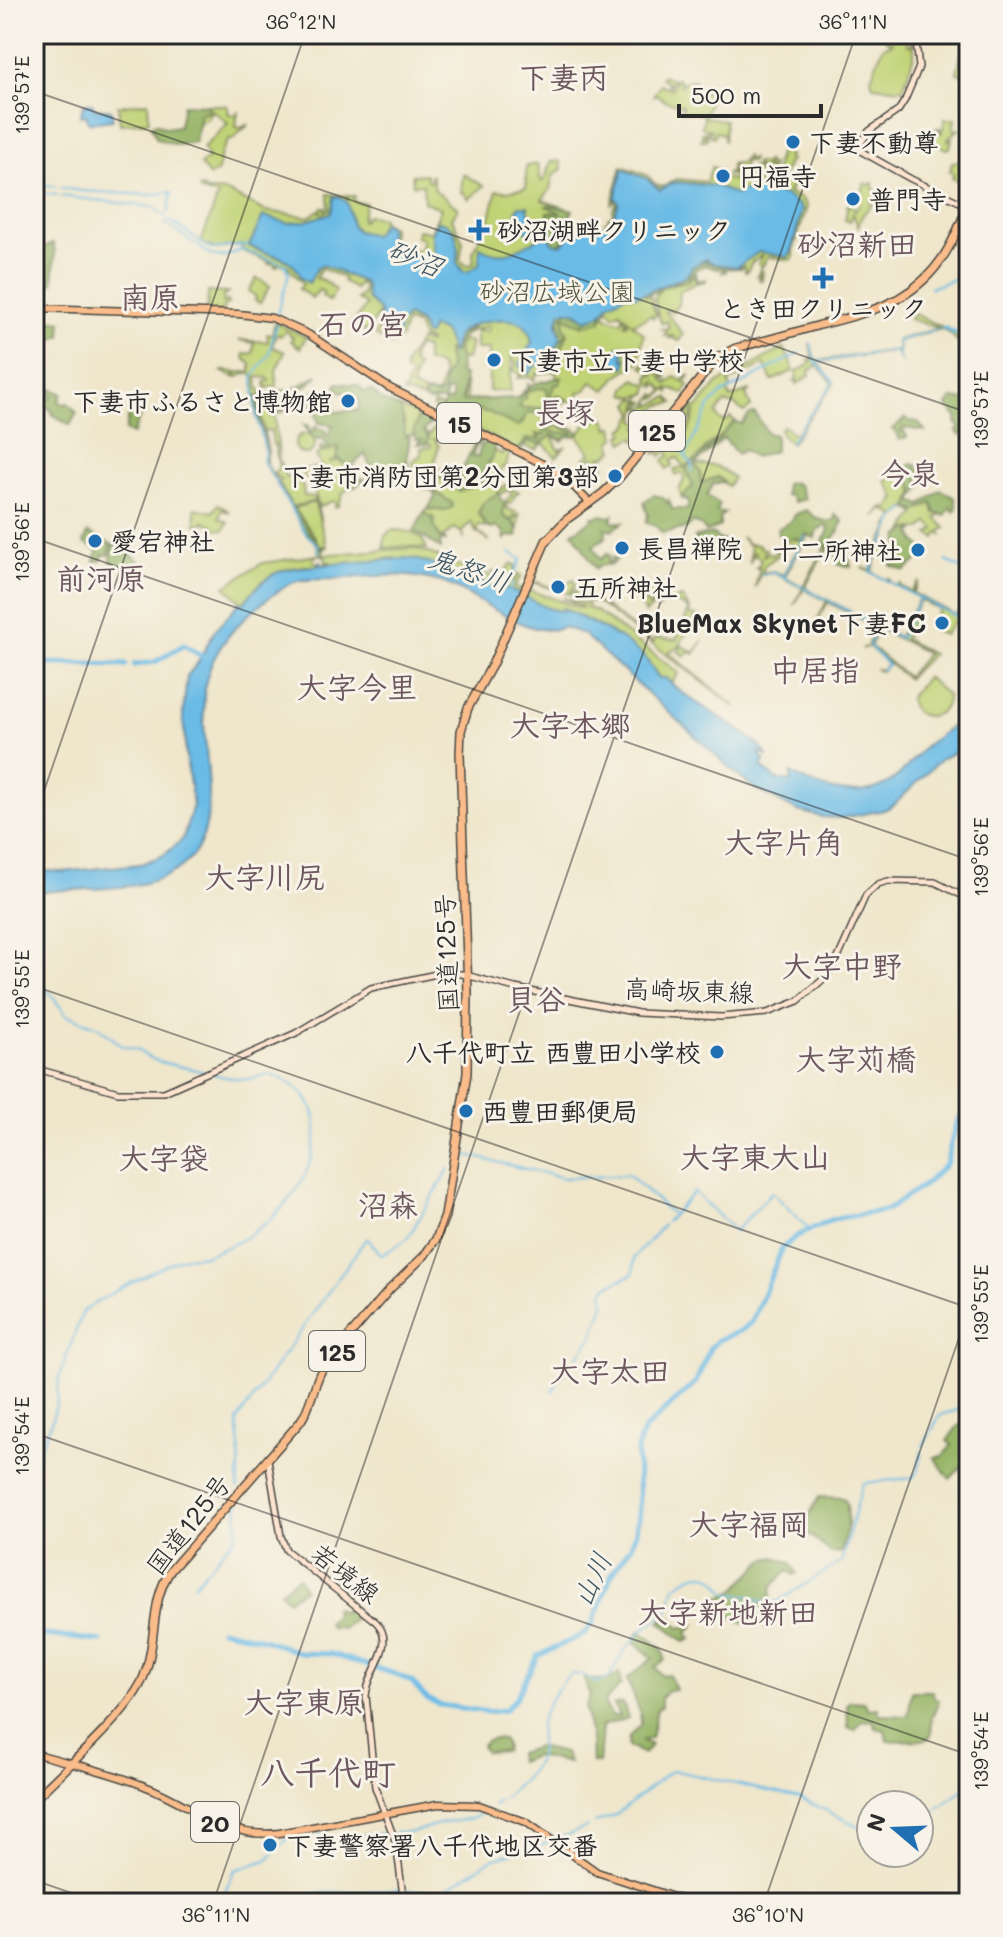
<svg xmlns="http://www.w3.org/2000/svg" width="1003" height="1937" viewBox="0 0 1003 1937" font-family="Mali,'Klee One',sans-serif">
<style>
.green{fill:#c1d376;stroke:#767f50;stroke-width:2;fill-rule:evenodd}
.forest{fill:#98b567;stroke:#627049;stroke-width:2;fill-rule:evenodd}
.water{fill:#6bbbe6;stroke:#4b7388;stroke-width:2}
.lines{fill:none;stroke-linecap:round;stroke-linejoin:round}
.stream{stroke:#6bbbe6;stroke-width:2}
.river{stroke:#6bbbe6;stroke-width:5}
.secondary-casing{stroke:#484743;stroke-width:8}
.primary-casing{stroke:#484743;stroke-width:9}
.trunk-casing{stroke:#484743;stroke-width:10}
.secondary{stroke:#fde4d0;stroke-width:5}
.primary{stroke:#f9bc8a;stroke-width:6}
.trunk{stroke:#f9bc8a;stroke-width:7}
.ticks{fill:none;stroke:#2b2b2b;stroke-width:2;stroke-opacity:0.45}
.poi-dot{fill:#1f6fb2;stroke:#f7f3e8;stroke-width:3}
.labels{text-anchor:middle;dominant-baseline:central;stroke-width:6;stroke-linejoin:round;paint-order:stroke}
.shield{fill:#f7f3e8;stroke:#686764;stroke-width:2}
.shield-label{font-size:24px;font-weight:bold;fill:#2b2b2b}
.poi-label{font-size:26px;font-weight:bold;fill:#2b2b2b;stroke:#f7f3e8;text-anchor:start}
.park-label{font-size:26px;fill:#50553e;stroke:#f7f3e8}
.street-label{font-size:26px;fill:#2b2b2b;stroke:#f7f3e8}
.water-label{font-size:28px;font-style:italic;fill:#3e5663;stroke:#f7f3e8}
.quarter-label{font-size:30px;font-weight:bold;fill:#6d5860;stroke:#f7f3e8}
.district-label{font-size:34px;font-weight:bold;fill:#6d5860;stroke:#f7f3e8}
.neatline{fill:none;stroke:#2b2b2b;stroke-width:3}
.ticks-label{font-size:20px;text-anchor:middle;fill:#2b2b2b}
</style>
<rect width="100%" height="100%" fill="#f7f3e8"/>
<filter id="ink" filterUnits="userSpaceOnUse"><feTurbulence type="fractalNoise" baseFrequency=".0125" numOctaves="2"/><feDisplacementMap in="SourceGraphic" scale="16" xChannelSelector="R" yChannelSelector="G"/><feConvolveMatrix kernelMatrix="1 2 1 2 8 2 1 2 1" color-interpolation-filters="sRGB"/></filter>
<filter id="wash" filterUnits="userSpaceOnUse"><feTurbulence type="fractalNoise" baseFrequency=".006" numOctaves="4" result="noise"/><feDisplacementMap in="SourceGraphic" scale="32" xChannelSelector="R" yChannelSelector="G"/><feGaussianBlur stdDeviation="1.8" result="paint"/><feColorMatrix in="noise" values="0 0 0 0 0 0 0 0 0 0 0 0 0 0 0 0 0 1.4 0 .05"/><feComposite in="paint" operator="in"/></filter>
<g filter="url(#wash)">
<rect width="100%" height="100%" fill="#efe6cb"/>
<g class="green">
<polygon points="887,34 907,36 907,44 912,46 911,42 914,42 914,55 903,89 873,86 871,77 883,47 893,43 885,39"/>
<polygon points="964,41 969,42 969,78 957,73"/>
<path d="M663,75L673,80L668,87L671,89L676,79L680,80V85C686,80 688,80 695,80L694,85L699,86V89L704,91L702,95L707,90L712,92L705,115L681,111L683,106L664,100L658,95L653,96L660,84L666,87L669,83L661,78Z"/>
<polygon points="148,102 149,121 120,124 118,106"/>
<polygon points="208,105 227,105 229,114 236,115 238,111 236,127 241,128 249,124 232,140 229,139 221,152 218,171 210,176 200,165 208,158 203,148 228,123 212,110 206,120 201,120 197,131 200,113 209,110"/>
<polygon points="704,117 725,120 724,142 724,135 716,131 715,137 711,136 712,131 709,129 707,140 701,140 703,131 705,138 707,129 702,127"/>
<polygon points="945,119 955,119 953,130 960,129 949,137 948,140 952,138 950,148 945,149 931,139 938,133 936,128 940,128 939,132 942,133 941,129 943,129"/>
<polygon points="969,149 969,186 952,178 954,174 950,171 952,162 961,162"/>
<path d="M779,152L789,154L788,159L791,160L787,164L782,179L788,183L790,180L793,183L788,193L802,199L807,207L793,250V258L791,260L768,257L760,270L763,272L762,281L759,280L761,276H757L760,274H758L761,266L758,264L763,255L752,262L747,272H745V266L726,268V272L722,273L725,268L707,263L694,270L696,283L680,291L679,303L672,313L670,310L665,311L683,334L679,341L672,338L674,335L669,338L670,335H664L667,331L662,329L669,328L667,321L662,324C656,315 658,306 654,298L660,290L644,296H650L656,315L653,318L651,315L633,324L620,312L614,315L608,309L604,316L622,322L623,317L626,319L625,325H627L628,320L644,334L638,363L617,376L606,390L592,382L586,390L578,393L579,402L562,400L553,425H567L579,432L574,437L567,434L562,441L552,436L559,450L566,446L556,457L543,443L536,450L524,446L520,452L433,408L434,404L444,408L445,401L463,400L465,381L467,400L517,398L529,386L527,383L530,386L557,378L555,371L536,374L535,380L529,377L518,378L521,375L513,370L516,362L513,361L512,354L510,391H489V349H476V331H488L489,326L473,330L462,337L461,340L471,343L467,359L460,358L449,367L443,393L438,396L426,393L438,394L443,376L440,366L426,362V349L418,346L413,354L412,363L417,366L412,387L424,393L423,399L403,393L407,386L406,384L412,376L404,371L406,367L404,365L420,340L428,343L429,341L422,338L417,325L406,322L401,337L392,345L375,335L377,330L381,333L378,315L366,334L364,330L352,326L366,305L357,299L363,294L364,286L359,283L355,289L343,281L344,278L321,268L316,278L323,280L336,290L329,301L322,296L324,292L319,290L312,298L299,289L303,284L287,265L278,264L276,267L272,262L268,265L270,262L243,251L241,245L216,249L201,243L218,196L201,191L199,189L201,187L207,191L227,192L265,211L309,217L319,210L321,213L322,207H326L325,212L329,209L328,194L346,196L348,200V196H355L353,199L356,202L366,203L361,219L362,221L367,215L382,218V221L392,227L391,242C401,252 408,250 420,250L423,238L416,237L417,230L431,232L441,208L424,202L423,184L413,185L412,175L426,174L428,181H431V174L435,190L458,208L452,218L463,242L460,260L466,265L474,264L473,252L489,221L497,190L506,191L526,188V166L538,164L541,181L545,180L550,162L560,161L562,169L553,175L550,189L542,200L572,210L559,220L557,234L563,236L564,230L582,221L590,222L587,219L594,217L595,220L590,222L599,228H604L605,221L609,220L608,217H612L613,209L616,205L615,200L612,203L622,166L647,175L655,184L663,187L676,179L706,182L712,167L720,170L717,177L733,180L734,170L731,171L732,175H726L731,170V164L733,163L734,169L736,163L739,164L746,156L747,160L752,158L751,162L744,161L742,174L750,176L752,167H757V182L760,183L762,175H769L770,171L755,166V163H762L765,167L766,161L768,162V167L772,165L770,170L774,175Z"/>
<polygon points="463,174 484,186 469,199 464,192 461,193"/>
<path d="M865,183L868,185L873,183V188L877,192L870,202L873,204L863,214L858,226L853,214L850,222L845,220L848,204L855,208V211C863,202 860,192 865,183Z"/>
<polygon points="257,278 270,286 260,303 255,301 256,297 249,291"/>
<polygon points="208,292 229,293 224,295 223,303 228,301 228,304 223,307 223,312 207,311"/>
<polygon points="914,314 958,334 969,335 969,338 959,337 959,341 956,341 954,337 942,329 898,341 899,359 896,351 818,362 834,383 791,443 781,434 780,429 783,426 795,434 833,383 817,365 809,372 810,375 796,385 799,383 794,381 797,380 796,372 810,364 809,360 813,361 810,343 816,361 898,350 897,340 939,328 909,319"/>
<polygon points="275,322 306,337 300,348 291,341 293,338 286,331 280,336 276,334 272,347 285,352 276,370 277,386 266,388 265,382 269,381 268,378 257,377 258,389 262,391 263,396 255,397 254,375 247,373 236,378 221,371 236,372 236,377 238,372 251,372 251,364 244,358 244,354 253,353 254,343 239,340 268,342 267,334 272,334"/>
<polygon points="784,348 793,367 793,371 772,381 764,364 729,382 731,389 728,391 730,398 751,390 746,395 751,407 744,412 735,405 727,403 723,404 716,414 720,420 727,421 730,417 735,421 728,431 707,446 698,458 685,467 693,486 682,499 679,490 685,478 681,473 676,476 674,470 684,466 678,458 671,460 673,466 667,469 663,460 669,456 668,449 661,456 659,452 654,454 657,451 652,450 648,445 655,448 665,437 673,440 675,444 686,435 691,425 684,435 679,432 687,423 691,425 695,412 692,411 691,420 686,418 684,422 680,421 684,413 687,414 691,406 696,409 718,383"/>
<polygon points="653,357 655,363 660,362 657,372 662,376 666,374 667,379 664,376 662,378 667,384 675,377 682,381 689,375 690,376 684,383 689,385 684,394 668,388 669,392 666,390 659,397 651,399 651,406 668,397 674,403 661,405 652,413 647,412 651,414 648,418 651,421 646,419 646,410 640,408 642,402 639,401 636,420 641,423 638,428 642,430 636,440 633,437 624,443 621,435 625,433 623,429 628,426 635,413 630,404 635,398 646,402 642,405 643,408 646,408 655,394 659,396 664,391 659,384 655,387 656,381 649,386 647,394 644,394 641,399 641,395 635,397 625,394 626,388 635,379 646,384 650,381 648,377 656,374 650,375 653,369 651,368 649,372 650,368 648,366 645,369 642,365"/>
<path d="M281,397L286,403L278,405V411L275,400C275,416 274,428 278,444L273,445L271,430L263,431L257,399H262L259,402L267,406L264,399Z"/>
<polygon points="398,407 418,414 414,434 405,437 404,421"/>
<polygon points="601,416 607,421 609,428 614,427 616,438 611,441 614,450 604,457 600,456 605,466 601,468 594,456 586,462 584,459 591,453 578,436 589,420 596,421"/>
<polygon points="435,427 440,430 439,440 434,439 439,446 435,459 439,478 459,491 478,484 494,453 494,443 495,451 502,454 504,450 509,454 506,468 502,467 498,485 502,489 505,485 519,492 515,495 511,504 507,503 506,508 520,514 519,517 513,515 513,520 516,517 519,519 518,529 513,521 503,516 504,502 506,502 512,493 509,490 490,498 478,513 489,528 479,525 477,531 490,541 476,532 471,522 462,532 464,537 463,538 462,533 454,528 444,537 440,537 431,521 433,518 428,516 425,511 428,509 445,511 453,505 436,492 425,489 418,469 415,470 412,461 421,455 421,448 431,447 431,444 425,444 429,439 426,434 429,435"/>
<circle cx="305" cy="444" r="10"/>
<polygon points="278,446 279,460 286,478 290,476 295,482 299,481 303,487 304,496 314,497 316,501 310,503 315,503 327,547 319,546 324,548 324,553 319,554 316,538 294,508 306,504 292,507 279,483 281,481 273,473 279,468 275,447"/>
<polygon points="339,447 336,460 329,463 338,460 351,469 352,478 348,483 351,486 343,493 338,506 335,507 336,503 332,501 319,507 314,489 301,471 321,466 316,455"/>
<polygon points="693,464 716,466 723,471 722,469 733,478 728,486 716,478 701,483 700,471"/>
<path d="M900,471L910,481L915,492L908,507L916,511L932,502L935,513L942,515L936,518L946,528L941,531L942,535L939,533L935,538L929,534L935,529L928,522L922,529H908L903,533L916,513L906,508L893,521L884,544L898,553L885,559L878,555L872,572L888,581V577L891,583L897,586L900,582L899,586L911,592L919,581L913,593L955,615L969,598V601L944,635L929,627L939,609L920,600L910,618L914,621L904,639L932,654L907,679L889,663L881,671L875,669L881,670L888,664L868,646L862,649L869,645L868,642L875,636L877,627L828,602L817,621L827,601L804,589L794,605L803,588L774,573L760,575L755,588L760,568H755L759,566L761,558L754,556L756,553L753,552L750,563V546L741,537L747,544L760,545V548L766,549L763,554L765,556L767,552L773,555L784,538L791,537L794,540L808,535L785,576L803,587L825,548L823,544L834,554L825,550L805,588L899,637L919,598L862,567L870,571L890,524L896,516L883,509L875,517L882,508H889L896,498L886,481ZM786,541L798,548L783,575L774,571L762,573L765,565L777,556ZM879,629L927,653L907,677L870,646Z"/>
<polygon points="218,504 230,512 222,510 219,518 228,522 224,530 212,528 213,525 205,522 196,525 195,508 213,512"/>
<path d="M391,530C407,530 422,533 427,549L409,546L384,548L385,536Z"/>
<path d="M412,548C443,554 484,582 513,578V582L515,577L490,572L508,573L506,570L512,563L516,566L514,574L521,576L514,587L522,589L521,594L514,592L419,560L392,558L347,565L321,564L332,562H326L325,556L320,555Z"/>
<path d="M318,555L313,558L314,562L319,563L318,566C280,565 265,574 243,604L225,586L263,563Z"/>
<path d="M539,564L534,581L558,590L573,579L576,585L570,592L577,590L575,594L600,603L639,632L641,631L653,643L656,638L676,640L689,611L684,606L671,601L682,597L690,610L689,614C693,617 701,615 705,622L698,617L695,618L693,622L698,624L694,629H688L680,645L695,653L703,641L694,654L689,651L685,656L679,652L681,646L668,652L736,707L599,604L530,581Z"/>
<polygon points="637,585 646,592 651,585 657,589 656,603 660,606 658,609 654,605 645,614 640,603 634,599 636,597 650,607 652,605 633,591"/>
<path d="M529,590L580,608L583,607L563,598L588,604L587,608L596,611L679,673L671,684L666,678H660C634,643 608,630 567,610C554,613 535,605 524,596Z"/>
<path d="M926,677L947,695C949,721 912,724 909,698Z"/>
</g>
<g class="forest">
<polygon points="183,104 208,105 209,110 200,114 195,142 177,145 157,139 151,126 156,123 166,128 179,126"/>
<polygon points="550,205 573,210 570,216 560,221 560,230 558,232 564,235 562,242 557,245 551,243 549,233 546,232 548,212 560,214 559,212 546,206"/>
<polygon points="53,243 55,252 53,283 34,294 34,248 44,248"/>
<polygon points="703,261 721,266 743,268 717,269 705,265 695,270 698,281 706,279 706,281 696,283 694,273 690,280 659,288 662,284 677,281 686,276 689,277 692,267"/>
<polygon points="570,309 586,320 603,312 601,321 587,325 583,323 583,326 565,317 564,327 568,333 560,352 564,354 567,349 564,354 560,353 556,363 558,369 553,363 545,368 542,363 547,360 546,363 549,362 557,343 566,335 559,330 559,318"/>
<polygon points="34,320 62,321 61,336 53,339 48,349 44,350 37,359 34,356"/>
<path d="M473,326L470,331L463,334L457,352L461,359L459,374L464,375L462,401L518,398L533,384L562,377L560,384L555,385L550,395L554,398L548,410L527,414L521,425L516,426L488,412H482L480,409L470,417L467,423L464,421L466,417L457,412L453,419L441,412L445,401H452V392L446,391L444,400L430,402L424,400L426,393L438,396L439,393H443L444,378L449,368L447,350L454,352L459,333ZM538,388L547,389V405L544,408H521L519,404L526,398V393Z"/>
<path d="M318,375C305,391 283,397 265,398L267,401L275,400L278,412L285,409L282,402H285L288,410L271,416L268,406L260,403L261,399H257L268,451L266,463L292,507L316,501L321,522L314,502L294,508L320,546H326L322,550L305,531L264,463L266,451L254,399L255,397L276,394L277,391L291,390Z"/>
<polygon points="337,383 358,385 364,392 371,390 383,401 401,409 405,437 410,436 407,457 409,471 402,473 407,467 406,462 401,471 387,473 384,466 371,468 365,454 353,465 357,478 366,479 353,488 348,484 352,478 351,469 337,458 339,447 321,452 320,447 329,446 320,438 315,440 303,424 309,426 308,429 313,431 315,427 326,431 325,435 328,437 333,425 319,423 314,408 304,404 312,392 334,390 336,395 333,396 333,412 359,410 359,399 340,391 336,387"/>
<polygon points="53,389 62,394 59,401 63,404 68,403 77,413 70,425 52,414 53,412 44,404 52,397 48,392"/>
<polygon points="557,395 566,399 563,403 557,400 559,410 555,415 552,425 558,427 551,426 549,431 572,434 573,432 561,427 567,425 579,432 574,437 568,436 563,440 553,435 540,444 528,442 518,451 526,439 540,439 536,434 543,435 549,421 537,414 549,417"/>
<polygon points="952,398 966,400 966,404 969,404 969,432 960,435 957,431 960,427 956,423 957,417 947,406"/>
<polygon points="135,403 143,408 133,434 125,431 129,415"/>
<path d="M755,413L767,433L775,435V451L754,457L744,450L737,454L724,438L694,465L700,471L701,483L718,477L724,482L713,484L707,496L719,504L717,512L725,513L720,517V526L706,532L702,526L692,522L687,528L662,533L656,526L646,522L648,515L644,502L653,495L662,497L668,503L669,500L672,509H688V501L682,497L693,486L685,468C703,455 721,436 735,421L741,424L750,414Z"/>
<polygon points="419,415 426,416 433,422 424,430 429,439 425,444 417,444 422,440 416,439 413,433"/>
<polygon points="906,418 909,421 918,422 925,431 904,428 901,431 905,432 907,437 899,440 898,434 892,429"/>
<polygon points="479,434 481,442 476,446 472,457 478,457 481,446 490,440 494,443 494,453 481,479 484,483 459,491 440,479 439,469 459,477"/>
<polygon points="912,463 915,466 918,465 916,467 923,473 918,479 922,485 912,501 921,505 941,490 955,498 957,509 954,512 951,507 945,516 936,513 932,503 916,511 908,507 915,492 910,481 900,471 903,468 909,477 915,474 908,466"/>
<polygon points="793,482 799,486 805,499 794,502 791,496 785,495 785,484"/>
<polygon points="433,491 452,503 453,507 444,511 428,509 435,497"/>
<path d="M499,492L500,499L504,502L503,516C512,521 520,526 517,537L508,536L505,539L503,531L496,527L493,529L487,527L478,513L483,503Z"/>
<polygon points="806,510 818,519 829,522 835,520 835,515 843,521 837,534 830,544 837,542 846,548 851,567 837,563 836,554 822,542 828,533 828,527 823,526 816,532 815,538 806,534 800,541 797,538 785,539 778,535 778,529 792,520 796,514"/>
<polygon points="425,511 428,516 434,518 432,521 435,522 434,525 440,538 446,540 446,541 440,541 441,549 414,531"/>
<polygon points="592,515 594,518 600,515 610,517 613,515 611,520 614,522 623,522 612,530 605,528 606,537 593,546 600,559 607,554 610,556 608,562 612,562 613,557 617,559 613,564 599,566 596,569 573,532 593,519"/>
<polygon points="908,529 915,531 912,533 916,542 927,552 905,571 892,566 887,558 898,554 899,537"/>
<polygon points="88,533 111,544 109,555 103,555 101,561 95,561 98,551 84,543"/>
<polygon points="712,534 720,540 728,542 731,551 730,555 717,550 708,555 703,553 706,547 697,544 695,537"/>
<polygon points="112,544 130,553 139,561 137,567 133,569 111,562"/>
<polygon points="967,1421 969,1422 969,1459 950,1479 934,1457 943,1456 952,1445 947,1441 957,1427"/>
<polygon points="819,1497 843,1498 847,1503 848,1524 841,1552 831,1553 802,1528"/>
<polygon points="774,1557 790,1562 797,1573 794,1575 788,1571 772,1586 771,1596 761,1603 777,1619 766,1629 752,1615 743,1623 721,1612 716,1599 735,1590 764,1560"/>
<polygon points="297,1577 300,1578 304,1589 288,1600 280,1591"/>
<polygon points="351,1606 356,1610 356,1618 343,1628 336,1627 332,1629 327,1624 335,1614 334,1608 343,1612"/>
<polygon points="668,1615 680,1628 694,1625 687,1633 691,1639 685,1642 660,1622"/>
<polygon points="640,1631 663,1650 665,1660 655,1667 662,1676 669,1675 676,1690 668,1690 661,1698 661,1707 657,1709 651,1738 642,1741 651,1745 644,1754 628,1747 629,1737 641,1724 640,1712 627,1679 653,1658 635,1643 635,1637"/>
<path d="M619,1673L621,1685L604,1702L611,1716L619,1717L614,1704L623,1703L628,1718L602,1726L599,1763H592L591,1739L585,1707L590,1696L584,1679C596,1680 609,1682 619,1673Z"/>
<polygon points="912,1691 932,1691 934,1697 939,1700 932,1717 931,1735 926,1740 887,1741 885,1730 876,1728 873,1720 862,1721 855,1730 848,1727 847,1704 850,1701 864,1702 869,1709 878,1708 879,1715 908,1716"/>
<polygon points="495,1739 502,1740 506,1745 505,1751 485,1752 481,1746 487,1741"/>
<polygon points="538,1747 564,1753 569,1763 535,1756 519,1762 518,1753"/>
</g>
<g class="water">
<polygon points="88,103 93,104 94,108 111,110 113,120 89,123 86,115 80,116 84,104"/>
<path d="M623,169L646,178L660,190L675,182L716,186L736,195C742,192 747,187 754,187C768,188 797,198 802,210L791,253L788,257L759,252L737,267L715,264L706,259L692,267L686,276L645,293L635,296L627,294L610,303L601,314L587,320L574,311H561L557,324L561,338L550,359L535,366L529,374L519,366L532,342C531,337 528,329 524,325C512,314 467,321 458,335C455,339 454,348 452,353L444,332L432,327L428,335H425L420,323L407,316L400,324L398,334L386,337L379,310L367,299L365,283L323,265L317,268L309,283L301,278C292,253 269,257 249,246L263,216L288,223L306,221L331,213L334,197L337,196L347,202L352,225L357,231L374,235L382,223L389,226L388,243L395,249L425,259L434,253C433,243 428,231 438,221C460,225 459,245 457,262L463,271L467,272L479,265L480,247C509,264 522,244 548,234L553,243L561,245L567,240L568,230C598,213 604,248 619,202L615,198Z"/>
<polygon points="519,206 528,206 530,219 547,225 548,231 536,234 527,233 524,220 516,213"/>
<polygon points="620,346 624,347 622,350 625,352 622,355 628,358 623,359 627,362 625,367 612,364 609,360 612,352"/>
<path d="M409,558C431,562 448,570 469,578C485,584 502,587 518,593C535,599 541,610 564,611L563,608L567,610L622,639L645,657L659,678H666C688,704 758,734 767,756L759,752L762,759L765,760L761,766L775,779L791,782V773C826,793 871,804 903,771C911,762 920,751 927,745C938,736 954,724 969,715V745L941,759L894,805L884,810L842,818L822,817L798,811L757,790L741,778L583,634L564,627C528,642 475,592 441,582C399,570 374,577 333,579C317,580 300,577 286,586C251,608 211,644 205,687C196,743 233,834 177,870C139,895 77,886 34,893V870L62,872L141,864L164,855L183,839L193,805L186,758L183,714L187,676L197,664L215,630L240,602L243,604C266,573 279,567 318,566L321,560V565Z"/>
</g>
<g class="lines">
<g class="stream">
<polyline points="34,184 56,187"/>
<polyline points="61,188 81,191"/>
<polyline points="82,191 149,195"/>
<polyline points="34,192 56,195"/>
<polyline points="150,195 172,192 168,213"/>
<polyline points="60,196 153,207 165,216"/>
<polyline points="169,220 211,249 248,245"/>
<polyline points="165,223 211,255 223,257 242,250 286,265"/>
<polyline points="930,288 969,273"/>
<polyline points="277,314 289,274 286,265"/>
<polyline points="276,324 269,355 253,377 256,415 265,451 263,461 306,534 318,545 319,552"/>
<polyline points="944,327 961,335 969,335"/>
<polyline points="811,343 815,361"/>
<polyline points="899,350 897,341 942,328 957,335"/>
<polyline points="900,360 902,362"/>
<polyline points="749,380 799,353"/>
<polyline points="834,382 816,362 897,350 899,358"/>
<polyline points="680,442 677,447 684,454"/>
<polyline points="790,442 832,384"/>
<polyline points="692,471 692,464 685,456 710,406 722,393 748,381"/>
<polyline points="509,552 521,559 514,575"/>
<polyline points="946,561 969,572"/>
<polyline points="761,575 774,572 802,587"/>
<polyline points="783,577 805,536"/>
<polyline points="891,583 870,572 893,521 906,509"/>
<polyline points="893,584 919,598"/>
<polyline points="804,588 827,600"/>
<polyline points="510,591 512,582"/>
<polyline points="829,601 877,626"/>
<polyline points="910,617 920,598 955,616 969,600"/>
<polyline points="870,643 878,627 900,638 910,619"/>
<polyline points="868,645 888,665 881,670"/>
<path d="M34,983L51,994L66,1015L99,1027L122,1046L139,1050C147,1063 188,1067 204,1072"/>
<polyline points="458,1153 564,1178 629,1175 673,1215"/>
<polyline points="666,1222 694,1192 735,1231 772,1192 809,1229"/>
<polyline points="553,1391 557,1382 592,1338 604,1305 603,1292 606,1287 633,1274 634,1258 663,1225"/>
<polyline points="923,1446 940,1415 969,1407"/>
<path d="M34,1462L51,1423L57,1401L59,1377L83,1311C107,1295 152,1271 179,1259C189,1255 199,1257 209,1254C263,1236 312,1191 316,1133C317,1105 302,1087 278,1077C266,1071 261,1077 249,1079C236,1080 224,1077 213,1074"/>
<polyline points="238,1488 240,1446 237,1421 365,1240 368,1239 382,1255 407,1239 449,1169"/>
<polyline points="194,1585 237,1534 238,1498"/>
<path d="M504,1798C516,1787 532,1774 538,1759C542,1749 539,1737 540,1727C540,1714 560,1681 572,1674L582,1675L596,1683L608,1679L624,1651L648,1625L667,1613L675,1587C685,1579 702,1567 715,1579C720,1583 722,1590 727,1593C733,1596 740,1594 747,1595C758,1598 765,1606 777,1602L841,1562L863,1483L912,1478L918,1471L922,1451"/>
<polyline points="493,1805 500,1800"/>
<polyline points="919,1815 936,1810 969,1785"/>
<polyline points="595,1823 616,1815 672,1770 800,1798 858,1826 871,1823"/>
<path d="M395,1832C420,1835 423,1826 445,1823C463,1820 472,1820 488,1810"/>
<polyline points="557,1839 587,1827"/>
<polyline points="406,1890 443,1891 492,1859 551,1842"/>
<polyline points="219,1903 235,1870 267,1860 291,1835 316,1831 328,1840 345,1845 366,1835 390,1833"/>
<polyline points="278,1903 292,1894 400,1890"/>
</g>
<g class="river">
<polyline points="34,663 126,665"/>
<polyline points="134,665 155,662 184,645 206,659"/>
<polyline points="221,1629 266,1640 300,1653 331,1654 395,1674 412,1682 426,1698 440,1705 488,1712 505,1710 515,1699 538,1656 584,1634 593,1623 612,1574 631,1546 636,1532 639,1507 637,1450 643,1431 696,1382 710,1348 718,1340 740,1331 752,1322 782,1249 795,1237 832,1219 887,1210 928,1182 946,1164 956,1124 969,1103"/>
<polyline points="34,1634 101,1641"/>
</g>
</g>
</g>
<g filter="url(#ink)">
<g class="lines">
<defs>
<g id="secondary">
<polyline points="915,34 919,67 905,100 898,111 869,131 857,149 911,179 968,206"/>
<polyline points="34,1068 118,1092 164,1092 296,1033 371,988 441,973 462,974 515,988 638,1013 721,1017 767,1013 798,1001 827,976 838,958 866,895 878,884 888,881 935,882 969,899"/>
<path d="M268,1460L281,1536L286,1550L376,1622C398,1645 367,1671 366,1696L375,1787L396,1843L404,1903"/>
</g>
<g id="primary">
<polyline points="34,308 239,314 272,318 308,334 388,387 551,468 566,479 590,503"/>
<path d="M34,1753C71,1764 111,1772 147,1787C192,1804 227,1840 279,1833L438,1804L479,1805L526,1822L597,1872L692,1903"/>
</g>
<path id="trunk" d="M34,1800C63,1770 131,1712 144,1676C158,1641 149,1601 171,1570L300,1422C313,1404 313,1382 325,1364L390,1289L424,1256L436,1239L445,1216L467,1073L468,992L460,754L461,731L468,708L492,665L546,541L566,520L603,493L619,478L718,357L736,348C764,341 792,333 820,325C863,314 904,305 934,269C951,249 959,226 969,203"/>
</defs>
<use href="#secondary" class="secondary-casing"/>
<use href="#primary" class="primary-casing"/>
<use href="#trunk" class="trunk-casing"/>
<use href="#secondary" class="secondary"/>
<use href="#primary" class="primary"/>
<use href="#trunk" class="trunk"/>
</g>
</g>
<path class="ticks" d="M34,91L969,413M34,538L969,860M34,820L305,34M34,986L969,1308M34,1433L969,1755M34,1880L100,1903M213,1903L856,34M764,1903L969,1309"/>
<g class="poi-dot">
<circle cx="793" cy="142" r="8"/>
<circle cx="723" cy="176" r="8"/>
<circle cx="853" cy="199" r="8"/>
<path d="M475 218h8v8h8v8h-8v8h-8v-8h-8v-8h8z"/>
<path d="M819 266h8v8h8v8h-8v8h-8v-8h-8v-8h8z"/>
<circle cx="494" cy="360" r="8"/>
<circle cx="348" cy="401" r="8"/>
<circle cx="615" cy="476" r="8"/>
<circle cx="95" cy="541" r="8"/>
<circle cx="622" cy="548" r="8"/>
<circle cx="918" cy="550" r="8"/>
<circle cx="558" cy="587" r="8"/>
<circle cx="942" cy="623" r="8"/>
<circle cx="717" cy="1052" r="8"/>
<circle cx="466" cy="1111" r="8"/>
<circle cx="270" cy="1845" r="8"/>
</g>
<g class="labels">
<g class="shield">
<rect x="437" y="403" width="44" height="40" rx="6"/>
<rect x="629" y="411" width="56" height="40" rx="6"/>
<rect x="309" y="1331" width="56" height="40" rx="6"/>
<rect x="191" y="1802" width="48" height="40" rx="6"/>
</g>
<g class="shield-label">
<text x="459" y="423">15</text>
<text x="657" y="431">125</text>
<text x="337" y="1351">125</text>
<text x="215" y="1822">20</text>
</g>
<g class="poi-label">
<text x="809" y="142">下妻不動尊</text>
<text x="739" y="176">円福寺</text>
<text x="869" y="199">普門寺</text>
<text x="497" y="230">砂沼湖畔クリニック</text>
<text x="823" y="308" text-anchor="middle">とき田クリニック</text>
<text x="510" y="360">下妻市立下妻中学校</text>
<text x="332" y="401" text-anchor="end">下妻市ふるさと博物館</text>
<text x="599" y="476" text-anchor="end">下妻市消防団第2分団第3部</text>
<text x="111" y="541">愛宕神社</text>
<text x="638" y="548">長昌禅院</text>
<text x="902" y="550" text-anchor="end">十二所神社</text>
<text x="574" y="587">五所神社</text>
<text x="926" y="623" text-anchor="end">BlueMax Skynet下妻FC</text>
<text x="701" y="1052" text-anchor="end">八千代町立 西豊田小学校</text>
<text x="482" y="1111">西豊田郵便局</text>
<text x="286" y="1845">下妻警察署八千代地区交番</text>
</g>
<g class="park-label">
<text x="557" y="291">砂沼広域公園</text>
</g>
<g class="street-label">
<text transform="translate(446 953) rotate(-92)">国道125号</text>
<text transform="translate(689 990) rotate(2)">高崎坂東線</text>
<text transform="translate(188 1524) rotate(-52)">国道125号</text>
<text transform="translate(346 1573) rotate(38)">若境線</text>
</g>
<g class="water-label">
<text transform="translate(415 257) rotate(22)">砂沼</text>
<text transform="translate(470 569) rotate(19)">鬼怒川</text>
<text transform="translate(591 1579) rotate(-65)">山川</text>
</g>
<g class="quarter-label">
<text x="564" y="76">下妻丙</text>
<text x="857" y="243">砂沼新田</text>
<text x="150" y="296">南原</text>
<text x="363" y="323">石の宮</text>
<text x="565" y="411">長塚</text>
<text x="910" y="472">今泉</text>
<text x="101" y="577">前河原</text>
<text x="815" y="669">中居指</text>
<text x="357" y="686">大字今里</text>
<text x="570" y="724">大字本郷</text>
<text x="784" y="841">大字片角</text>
<text x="265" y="876">大字川尻</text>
<text x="842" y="965">大字中野</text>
<text x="536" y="998">貝谷</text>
<text x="856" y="1058">大字苅橋</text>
<text x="755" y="1156">大字東大山</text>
<text x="164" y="1157">大字袋</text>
<text x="388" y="1204">沼森</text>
<text x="610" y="1370">大字太田</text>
<text x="749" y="1523">大字福岡</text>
<text x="728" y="1611">大字新地新田</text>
<text x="304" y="1701">大字東原</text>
</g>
<g class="district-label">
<text x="328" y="1771">八千代町</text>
</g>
</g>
<rect width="1003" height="1937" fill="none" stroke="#f7f3e8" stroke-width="88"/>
<g transform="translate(895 1829) rotate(289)"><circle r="38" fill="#f7f3e8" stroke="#a5a39c" stroke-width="2"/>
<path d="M0-6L14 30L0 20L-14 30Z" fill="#1f6fb2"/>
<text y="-12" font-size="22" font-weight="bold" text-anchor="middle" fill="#2b2b2b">N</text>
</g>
<path d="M679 104v12h142v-12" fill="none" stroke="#2b2b2b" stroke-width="4"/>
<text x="691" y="104" font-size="24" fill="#2b2b2b" stroke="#f7f3e8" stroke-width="6" paint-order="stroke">500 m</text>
<rect x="44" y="44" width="915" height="1849" class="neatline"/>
<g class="ticks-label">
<text x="301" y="29">36°12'N</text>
<text x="853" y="29">36°11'N</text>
<text transform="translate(22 95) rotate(-90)" y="7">139°57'E</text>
<text transform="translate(981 410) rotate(-90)" y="7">139°57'E</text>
<text transform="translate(22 542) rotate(-90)" y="7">139°56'E</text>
<text transform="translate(981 857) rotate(-90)" y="7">139°56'E</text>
<text transform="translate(22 989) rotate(-90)" y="7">139°55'E</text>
<text transform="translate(981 1304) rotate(-90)" y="7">139°55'E</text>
<text transform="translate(22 1436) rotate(-90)" y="7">139°54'E</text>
<text transform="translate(981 1751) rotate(-90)" y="7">139°54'E</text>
<text x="216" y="1922">36°11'N</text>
<text x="768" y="1922">36°10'N</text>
</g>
</svg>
